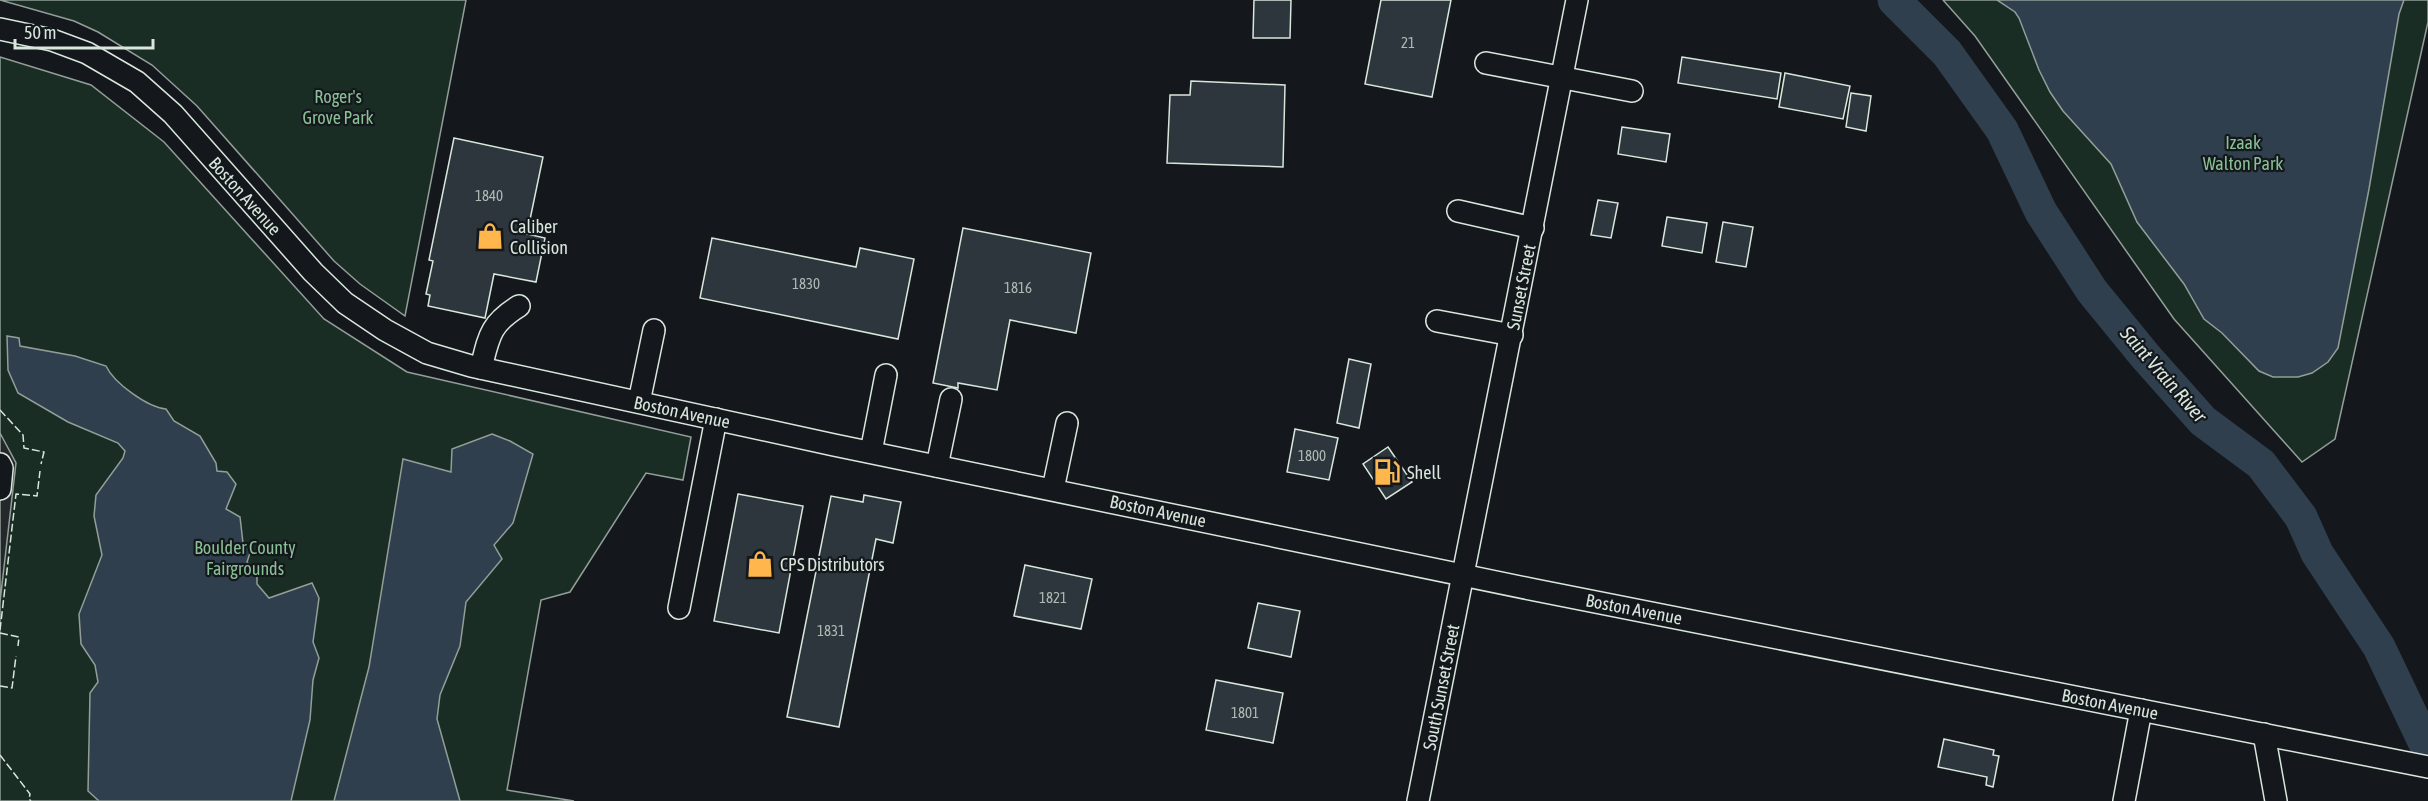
<svg xmlns="http://www.w3.org/2000/svg" width="2428" height="801" viewBox="0 0 2428 801" font-family="'Asap Condensed',sans-serif">
<style>
.green{fill:#1a2d24;stroke:#939e99;stroke-width:1.5}
.parking{fill:#24282b;stroke:#939e99;stroke-width:1.5}
.water{fill:#2f3f4d;stroke:#939e99;stroke-width:1.5}
.lines{fill:none;stroke-linecap:round;stroke-linejoin:round}
.river{stroke:#2f3f4d;stroke-width:33}
.building{fill:#2c363c;stroke:#d8e6dc;stroke-width:1.5}
.minor-casing{stroke:#d8e6dc;stroke-width:24}
.minor{stroke:#14181c;stroke-width:21}
.fence{stroke:#d8e6dc;stroke-width:1.5;stroke-dasharray:8 3;stroke-linecap:butt}
.labels{text-anchor:middle;dominant-baseline:central;stroke-width:4.5;stroke-linejoin:round;paint-order:stroke}
.number-label{font-size:15px;fill:#adbab4}
.park-label{font-size:18px;fill:#8ac095;stroke:#14181c}
.street-label{font-size:18px;fill:#d8e6dc;stroke:#14181c}
.poi-label{font-size:18px;fill:#d8e6dc;stroke:#14181c;text-anchor:start}
.water-label{font-size:20px;font-style:italic;fill:#d8e6dc;stroke:#14181c}
</style>
<rect width="100%" height="100%" fill="#14181c"/>
<g class="green">
<polygon points="0,0 466,0 405,316 360,284 334,261 197,106 152,65 98,32 74,21"/>
<polygon points="1943,0 2428,0 2428,22 2335,439 2302,462 2174,319 1975,36"/>
<polygon points="0,57 91,85 164,142 324,319 407,372 691,437 683,480 646,473 570,592 541,600 507,790 574,801 0,801"/>
</g>
<polygon class="parking" points="0,433 16,463 0,602"/>
<g class="water">
<polygon points="1997,0 2404,0 2399,14 2369,189 2338,348 2328,362 2312,373 2298,377 2273,377 2259,371 2222,333 2204,319 2184,284 2137,222 2111,164 2063,111 2050,92 2039,70 2019,18 2015,12"/>
<path d="M7,336L19,338L20,346L75,356L106,366C114,383 147,407 166,409L174,421L200,436L216,463L217,471L227,472L236,484L226,509L240,517L243,543L252,547L247,562L257,574V584L269,598L312,583L319,598L313,642L319,658L313,680L310,720L291,801H99L88,791L90,693L98,682L95,665L81,644L79,614L102,555L94,516L96,495L123,458L125,451L118,443L68,422L18,393L8,370Z"/>
<polygon points="492,434 510,441 533,454 513,523 494,545 502,559 466,602 460,646 440,695 437,719 460,801 334,801 369,667 403,459 451,472 452,449"/>
</g>
<g class="lines">
<polyline class="river" points="1894,0 1947,53 2002,130 2041,212 2092,291 2146,357 2203,421 2261,464 2301,517 2317,553 2379,647 2428,750"/>
</g>
<g class="building">
<polygon points="1254,0 1291,0 1290,38 1253,38"/>
<polygon points="1381,0 1451,0 1432,97 1365,84"/>
<polygon points="1682,57 1781,73 1777,99 1678,83"/>
<polygon points="1785,73 1850,86 1843,119 1779,107"/>
<polygon points="1191,81 1285,85 1283,167 1167,163 1170,95 1190,95"/>
<polygon points="1851,93 1871,96 1866,131 1846,127"/>
<polygon points="1622,127 1670,134 1666,162 1618,154"/>
<polygon points="454,138 543,157 527,234 545,238 536,282 494,274 485,318 428,306 430,295 426,294 433,261 429,260"/>
<polygon points="1598,200 1618,203 1611,238 1591,235"/>
<polygon points="1667,217 1707,223 1702,253 1662,246"/>
<polygon points="1723,222 1753,227 1746,267 1716,262"/>
<polygon points="963,228 1091,253 1076,333 1010,320 997,390 958,383 958,388 933,383"/>
<polygon points="712,238 856,267 860,248 914,259 898,339 700,298"/>
<polygon points="1349,359 1371,364 1359,428 1337,423"/>
<polygon points="1295,429 1338,438 1329,480 1287,472"/>
<polygon points="1388,447 1412,482 1386,499 1363,464"/>
<polygon points="738,494 803,506 779,633 714,621"/>
<polygon points="864,495 901,502 893,543 876,539 839,727 787,717 831,496 863,502"/>
<polygon points="1025,565 1092,579 1081,629 1014,616"/>
<polygon points="1258,603 1300,611 1291,657 1248,648"/>
<polygon points="1216,680 1283,693 1273,743 1206,730"/>
<polygon points="1944,739 1994,750 1993,755 1999,756 1993,787 1986,785 1987,777 1938,767"/>
</g>
<g class="lines">
<defs>
<g id="minor">
<polyline points="0,29 52,40 87,53 137,82 173,114 313,272 345,303 385,330 427,353 471,366 834,445 1535,590 2428,767"/>
<polyline points="1486,63 1632,91"/>
<polyline points="1458,211 1533,228"/>
<polyline points="1437,321 1512,335"/>
<path d="M481,368C489,336 490,324 519,306"/>
<polyline points="639,402 654,330"/>
<polyline points="871,452 886,375"/>
<polyline points="0,464 2,468 0,489"/>
<polyline points="937,466 951,399"/>
<polyline points="1053,489 1067,423"/>
<polyline points="679,608 716,419"/>
<polyline points="2264,734 2276,801"/>
<polyline points="1418,801 1577,0"/>
<polyline points="2124,801 2141,710"/>
</g>
</defs>
<use href="#minor" class="minor-casing"/>
<use href="#minor" class="minor"/>
<g class="fence">
<polyline points="0,410 23,435 24,448 44,452 41,464"/>
<polyline points="0,630 16,494 37,496 40,471"/>
<polyline points="0,633 19,637 18,646"/>
<polyline points="0,686 12,688 16,656"/>
<polyline points="0,755 30,794 29,799 31,801"/>
</g>
</g>
<defs>
<symbol id="shop-bare" viewBox="-9 -9 18 18"><path d="M-5-2.5h2.3a2.7 3.5 0 0 1 5.4 0H5L5.5 6h-11ZM-1.5-2.5h3a1.5 2.3 0 0 0-3 0Z" fill="#ffb74d" stroke="#14181c" stroke-width="2.5" paint-order="stroke"/></symbol>
<symbol id="fuel-bare" viewBox="-9 -9 18 18"><path d="M-5.5-6h7V0h2V4h1.3V-2.5L3-4.5l.8-.8L6-3V5H2.5V1h-1V6h-7ZM-4.2-4.7v3.2H.2V-4.7Z" fill="#ffb74d" stroke="#14181c" stroke-width="2.5" paint-order="stroke"/></symbol>
</defs>
<g fill-rule="evenodd">
<use href="#shop-bare" x="471" y="217" width="38" height="38"/>
<use href="#fuel-bare" x="1368" y="453" width="38" height="38"/>
<use href="#shop-bare" x="741" y="545" width="38" height="38"/>
</g>
<g class="labels">
<g class="number-label">
<text x="1408" y="42">21</text>
<text x="489" y="195">1840</text>
<text x="806" y="283">1830</text>
<text x="1018" y="287">1816</text>
<text x="1312" y="455">1800</text>
<text x="1053" y="597">1821</text>
<text x="831" y="630">1831</text>
<text x="1245" y="712">1801</text>
</g>
<g class="park-label">
<text x="338" y="96">Roger's<tspan x="338" dy="21">Grove Park</tspan></text>
<text x="2243" y="142">Izaak<tspan x="2243" dy="21">Walton Park</tspan></text>
<text x="245" y="547">Boulder County<tspan x="245" dy="21">Fairgrounds</tspan></text>
</g>
<g class="street-label">
<text transform="translate(245 196) rotate(48)">Boston Avenue</text>
<text transform="translate(1521 287) rotate(-79)">Sunset Street</text>
<text transform="translate(682 412) rotate(12)">Boston Avenue</text>
<text transform="translate(1158 511) rotate(12)">Boston Avenue</text>
<text transform="translate(1634 609) rotate(11)">Boston Avenue</text>
<text transform="translate(1441 687) rotate(-79)">South Sunset Street</text>
<text transform="translate(2110 704) rotate(11)">Boston Avenue</text>
</g>
<g class="poi-label">
<text x="510" y="226">Caliber<tspan x="510" dy="21">Collision</tspan></text>
<text x="1407" y="472">Shell</text>
<text x="780" y="564">CPS Distributors</text>
</g>
<g class="water-label">
<text transform="translate(2164 374) rotate(49)">Saint Vrain River</text>
</g>
</g>
<path d="M15 39v9h138v-9" fill="none" stroke="#d8e6dc" stroke-width="3"/>
<text x="24" y="39" font-size="18" fill="#d8e6dc" stroke="#14181c" stroke-width="4.5" paint-order="stroke">50 m</text>
</svg>
